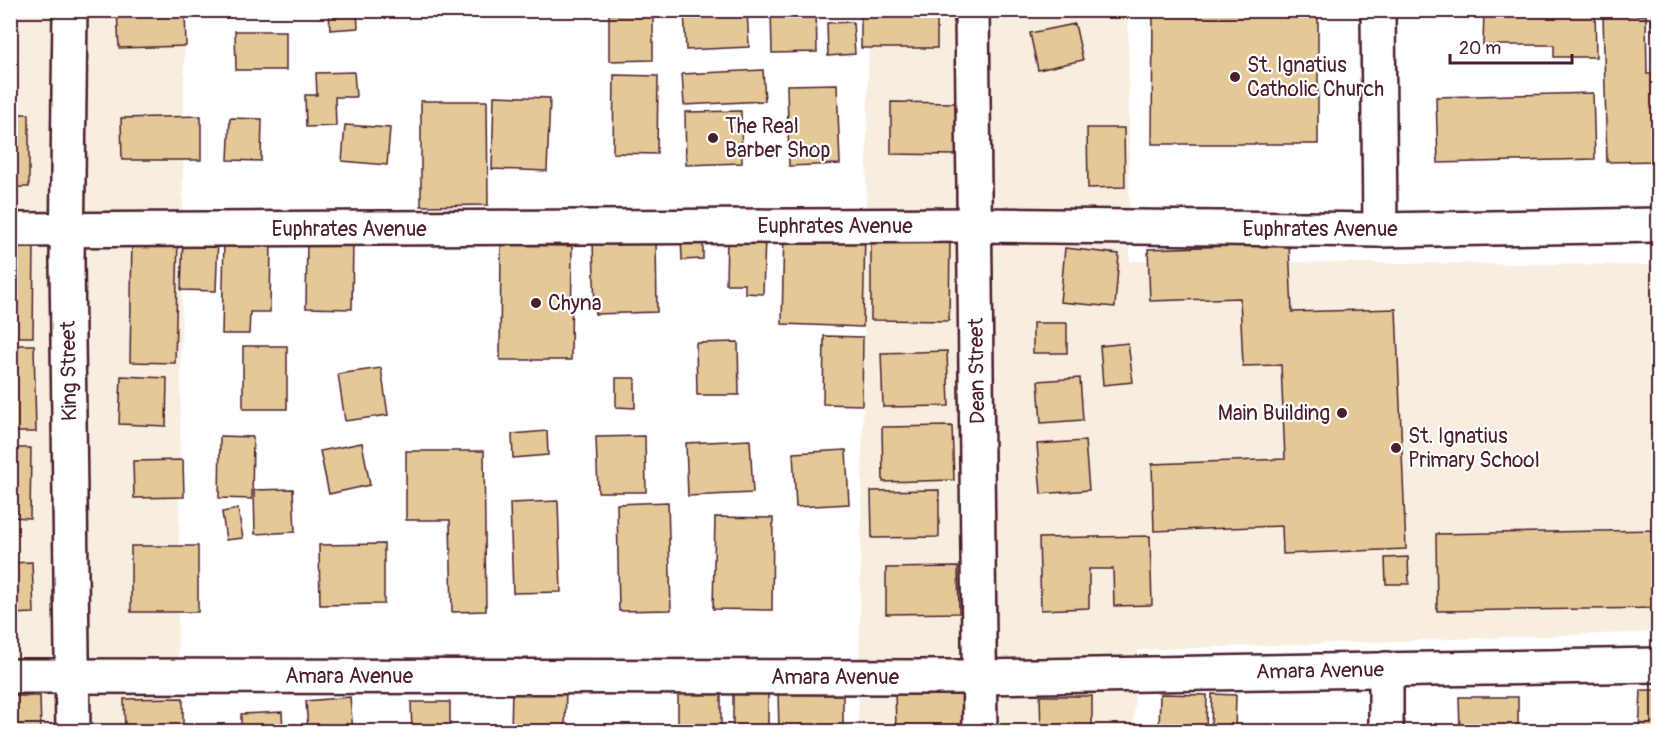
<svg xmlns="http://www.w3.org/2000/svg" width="1669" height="742" viewBox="0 0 1669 742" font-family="Pangolin,sans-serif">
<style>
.built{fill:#f7eee0}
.building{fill:#e4c898;stroke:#4a1f2b;stroke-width:1.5}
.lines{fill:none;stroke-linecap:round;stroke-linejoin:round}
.minor-casing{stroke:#4a1f2b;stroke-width:38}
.minor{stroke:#fff;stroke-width:33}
.poi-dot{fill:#4a1f2b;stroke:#fff;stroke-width:2}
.labels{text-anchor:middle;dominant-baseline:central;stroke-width:4.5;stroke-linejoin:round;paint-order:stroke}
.poi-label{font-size:21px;fill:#4a1f2b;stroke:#fff;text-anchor:start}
.street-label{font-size:21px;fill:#4a1f2b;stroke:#fff}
</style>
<rect width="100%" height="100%" fill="#fff"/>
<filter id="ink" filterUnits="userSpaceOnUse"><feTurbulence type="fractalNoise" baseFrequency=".0167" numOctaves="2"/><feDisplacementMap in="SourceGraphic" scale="12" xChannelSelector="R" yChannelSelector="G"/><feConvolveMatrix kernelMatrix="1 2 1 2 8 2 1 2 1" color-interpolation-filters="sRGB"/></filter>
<g filter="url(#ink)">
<g class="built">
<polygon points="10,11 185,11 177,731 11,731"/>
<polygon points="869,11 1128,11 1130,261 1658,265 1658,632 1138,650 1133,731 858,732"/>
</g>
<g class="building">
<polygon points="117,10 185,10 186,46 119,48"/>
<polygon points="329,10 357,10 358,28 330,30"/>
<polygon points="684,10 747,10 749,47 686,50"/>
<polygon points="771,10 816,10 817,52 772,53"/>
<rect x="861" y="10" width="76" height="38"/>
<polygon points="1153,10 1318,10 1318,144 1152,144"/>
<polygon points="1484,10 1595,10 1596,57 1554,57 1554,45 1483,45"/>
<polygon points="1652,10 1658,10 1658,29 1652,30"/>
<polygon points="653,13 653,60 609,61 609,14"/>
<polygon points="1646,15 1647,74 1658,74 1658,161 1607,162 1603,16"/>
<polygon points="853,22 855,54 828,56 827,23"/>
<polygon points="1075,24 1083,60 1038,70 1030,33"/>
<polygon points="235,31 286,31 286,70 236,70"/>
<polygon points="763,70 765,101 684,105 682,74"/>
<polygon points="354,72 356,97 335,97 336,126 306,127 305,95 317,95 316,73"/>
<polygon points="614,75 658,76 657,154 613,153"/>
<polygon points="837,84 840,164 789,166 787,85"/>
<polygon points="1593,93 1595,159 1438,163 1436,97"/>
<polygon points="494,96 550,98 547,171 492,169"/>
<polygon points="421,101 487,101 488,205 421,206"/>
<polygon points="891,102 956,103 956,155 891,154"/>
<polygon points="741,111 742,163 686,165 685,112"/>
<rect x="10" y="114" width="19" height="73"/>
<polygon points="201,116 201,160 122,160 121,118"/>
<polygon points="230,118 262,119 261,161 228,160"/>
<polygon points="345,125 390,128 387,165 342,161"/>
<polygon points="1087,128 1124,128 1125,187 1088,188"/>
<polygon points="784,229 865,231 863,327 782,324"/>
<polygon points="703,234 703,259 682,260 681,235"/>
<polygon points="132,236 178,237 175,363 130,362"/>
<polygon points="183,236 218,237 216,291 181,290"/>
<polygon points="871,236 950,237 949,321 871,320"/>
<polygon points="727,237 765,238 763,294 745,293 745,284 726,284"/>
<polygon points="224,239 271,240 270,312 250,312 249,334 222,334"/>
<polygon points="307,239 353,240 352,309 306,308"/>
<polygon points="656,241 657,312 595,314 593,242"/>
<polygon points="10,242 34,242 33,337 10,337"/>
<polygon points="1289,244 1292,312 1396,309 1406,549 1283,554 1282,526 1154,531 1152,464 1285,459 1281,365 1243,366 1240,298 1150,301 1148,249"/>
<polygon points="501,245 572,246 571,360 500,360"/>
<polygon points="1065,248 1119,254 1115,307 1060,302"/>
<rect x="1033" y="323" width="34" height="30"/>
<polygon points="824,336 863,337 862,405 823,404"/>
<polygon points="738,342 739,395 697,395 696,343"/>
<polygon points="1128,343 1133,382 1103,385 1100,346"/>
<polygon points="10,345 34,345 36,432 10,432"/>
<rect x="243" y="346" width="44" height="63"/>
<polygon points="947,351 949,406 883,407 881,353"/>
<polygon points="381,368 388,415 345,421 338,374"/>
<polygon points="121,376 167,378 166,426 119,424"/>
<polygon points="616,378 635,378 635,408 616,407"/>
<polygon points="1080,378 1083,420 1041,423 1038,381"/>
<polygon points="952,426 954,480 883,482 882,427"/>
<polygon points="547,431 548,455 513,458 512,434"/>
<polygon points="220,436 253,437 252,499 219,498"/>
<polygon points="645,436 646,492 598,492 596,437"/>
<polygon points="750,440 753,493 688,496 686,443"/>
<polygon points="1085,441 1089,490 1041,494 1037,444"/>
<polygon points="362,443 370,485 329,494 320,451"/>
<polygon points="10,448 31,448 30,518 10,517"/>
<polygon points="846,450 849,504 796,507 793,453"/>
<polygon points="406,451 484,451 486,611 452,612 450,520 406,520"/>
<polygon points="183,460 184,497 134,498 133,461"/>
<polygon points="293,489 295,532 255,534 254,490"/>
<polygon points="939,490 939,537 872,538 871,491"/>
<polygon points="558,501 561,592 513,593 510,503"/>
<polygon points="668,502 671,610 619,611 617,504"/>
<polygon points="238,509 243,538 226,540 222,512"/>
<polygon points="715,517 773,518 772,610 713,609"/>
<polygon points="1658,530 1658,608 1437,611 1436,534"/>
<polygon points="1150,536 1152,605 1114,606 1113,569 1089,569 1089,608 1041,610 1039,538"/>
<polygon points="384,544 384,604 320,605 319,545"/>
<rect x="131" y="546" width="67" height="66"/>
<polygon points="1408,557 1409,584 1386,584 1385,558"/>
<polygon points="32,562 34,613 10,614 10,563"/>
<polygon points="958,567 959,613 886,614 886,568"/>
<polygon points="962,687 963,731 896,732 895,688"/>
<polygon points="512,688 566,689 565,732 511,732"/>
<polygon points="768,690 768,732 733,732 733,691"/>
<polygon points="843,690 843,732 779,732 778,691"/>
<polygon points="1641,690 1658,690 1658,732 1639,732"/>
<rect x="678" y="692" width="43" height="40"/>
<polygon points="1160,694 1207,695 1206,732 1159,732"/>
<polygon points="1212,694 1236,695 1235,732 1211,732"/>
<polygon points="10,696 40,696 41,732 10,732"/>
<polygon points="1040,696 1092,696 1092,732 1041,732"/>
<polygon points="350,697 353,732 308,732 306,701"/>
<polygon points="1459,697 1518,697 1518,732 1460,732"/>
<polygon points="183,698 183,732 125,732 124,699"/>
<polygon points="411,702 450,702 450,732 412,732"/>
<polygon points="282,712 283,732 241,732 241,714"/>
</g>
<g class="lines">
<defs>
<g id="minor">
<polyline points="70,10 67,261 73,732"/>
<polyline points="972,10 980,732"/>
<polyline points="1378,10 1380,230"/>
<polyline points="10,230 975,225 1380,230 1658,225"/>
<polyline points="10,676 979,677 1658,665"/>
<polyline points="1386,732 1386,669"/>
</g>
</defs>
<use href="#minor" class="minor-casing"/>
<use href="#minor" class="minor"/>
</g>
</g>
<g class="poi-dot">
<circle cx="1235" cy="77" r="6"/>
<circle cx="713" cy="138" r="6"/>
<circle cx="536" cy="303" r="6"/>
<circle cx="1342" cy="413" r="6"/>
<circle cx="1396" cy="448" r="6"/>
</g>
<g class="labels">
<g class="poi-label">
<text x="1247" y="65">St. Ignatius<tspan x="1247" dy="24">Catholic Church</tspan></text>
<text x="725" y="126">The Real<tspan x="725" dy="24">Barber Shop</tspan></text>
<text x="548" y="303">Chyna</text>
<text x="1330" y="413" text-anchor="end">Main Building</text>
<text x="1408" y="436">St. Ignatius<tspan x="1408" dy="24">Primary School</tspan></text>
</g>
<g class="street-label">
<text x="835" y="226">Euphrates Avenue</text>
<text x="349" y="229">Euphrates Avenue</text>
<text x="1320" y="229">Euphrates Avenue</text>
<text transform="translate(69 371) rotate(-91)">King Street</text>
<text transform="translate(977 371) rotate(-91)">Dean Street</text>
<text transform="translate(1320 671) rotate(-1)">Amara Avenue</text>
<text x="349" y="676">Amara Avenue</text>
<text x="835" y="677">Amara Avenue</text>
</g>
</g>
<rect width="1669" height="742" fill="none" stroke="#fff" stroke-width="36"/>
<rect x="18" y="18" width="1633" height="706" fill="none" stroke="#4a1f2b" stroke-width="2" filter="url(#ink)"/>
<path d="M1450 54v9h122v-9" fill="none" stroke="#4a1f2b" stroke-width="3"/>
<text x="1459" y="54" font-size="18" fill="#4a1f2b" stroke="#ffffff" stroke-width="4.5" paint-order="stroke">20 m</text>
</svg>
